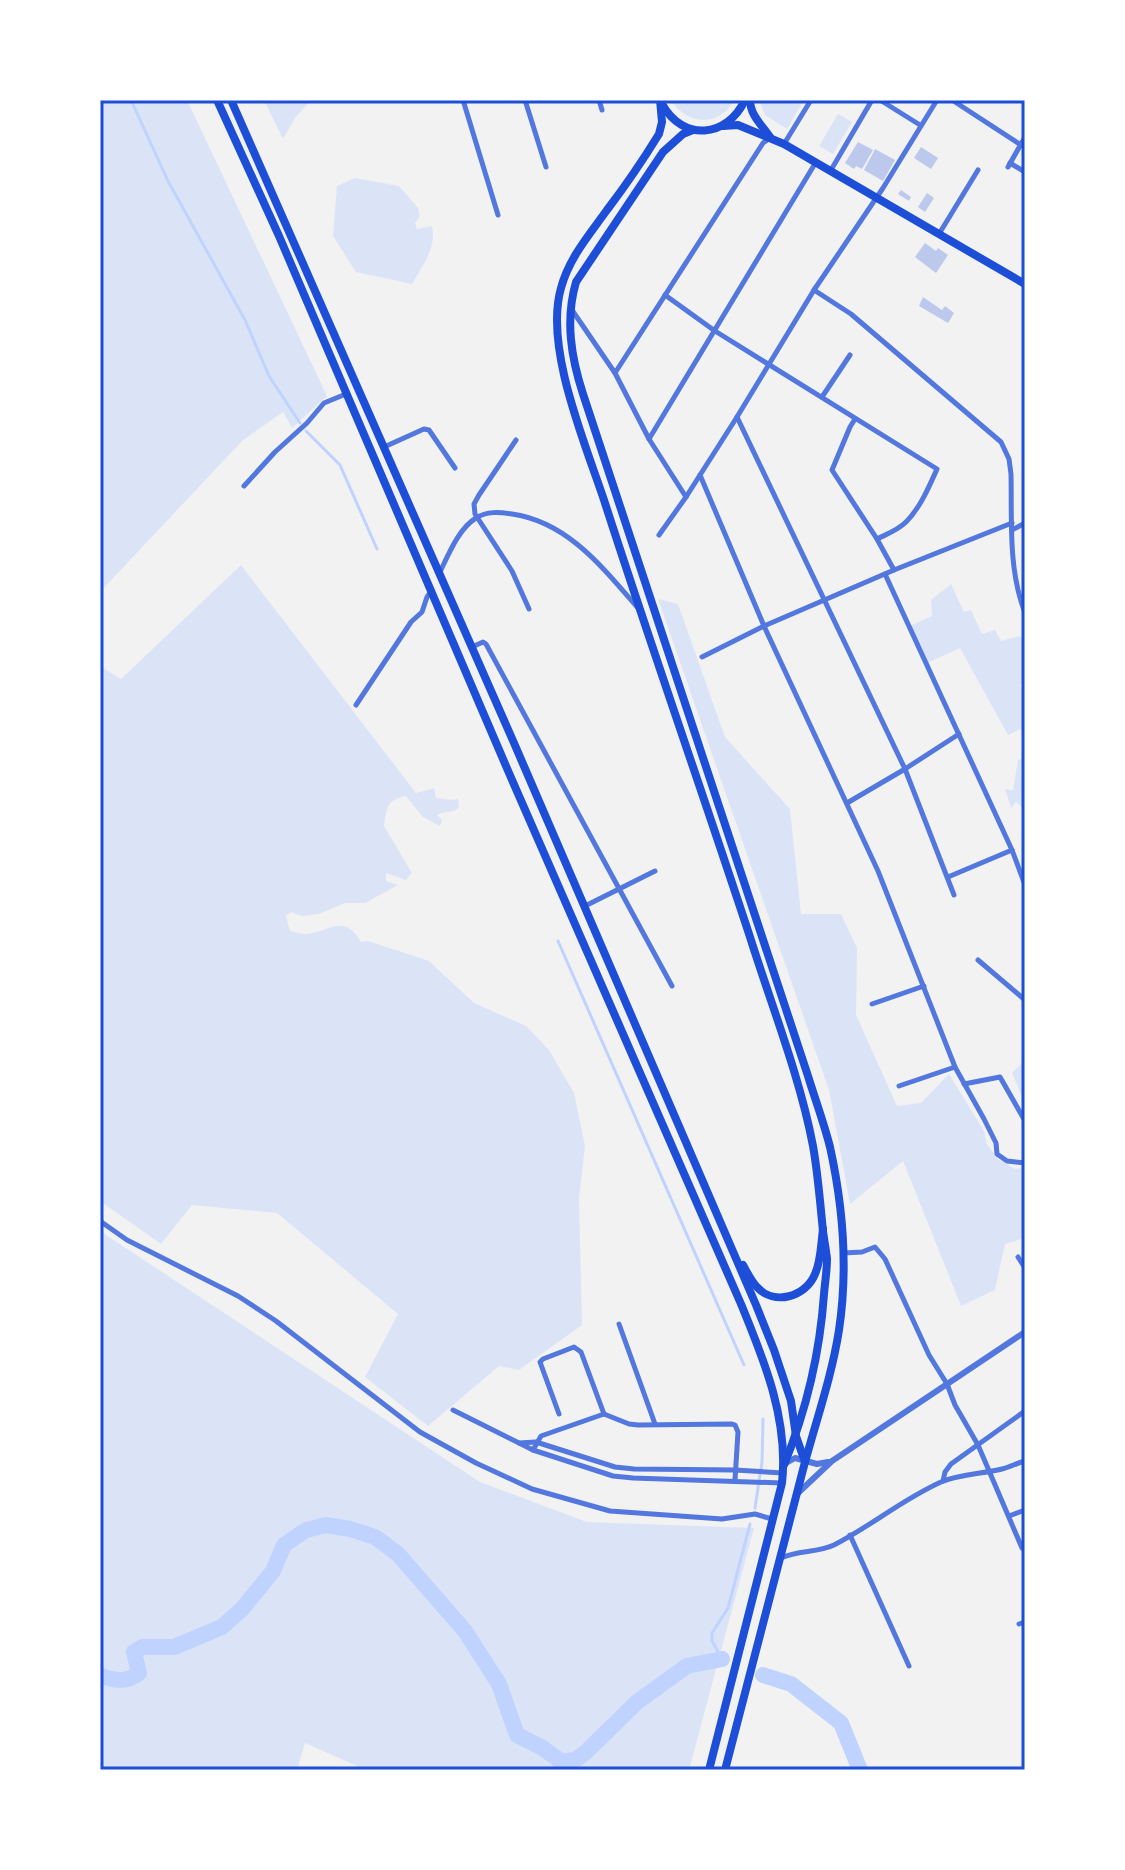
<svg xmlns="http://www.w3.org/2000/svg" width="1125" height="1870" viewBox="0 0 1125 1870" font-family="Manrope,sans-serif">
<style>
.green{fill:#dbe4f7}
.lines{fill:none;stroke-linecap:round;stroke-linejoin:round}
.stream{stroke:#bfd3fe;stroke-width:3}
.river{stroke:#bfd3fe;stroke-width:16}
.building{fill:#bdc9ec}
.minor{stroke:#5277de;stroke-width:5}
.tertiary{stroke:#5277de;stroke-width:6}
.primary{stroke:#1d4ed8;stroke-width:8}
.trunk{stroke:#1d4ed8;stroke-width:8}
.neatline{fill:none;stroke:#1d4ed8;stroke-width:3}
</style>
<rect width="100%" height="100%" fill="#f2f2f2"/>
<g class="green">
<polygon points="100,100 187,100 327,396 292,428 283,412 243,440 100,592"/>
<polygon points="264,100 311,100 295,118 283,139"/>
<path d="M671,100H734C720,128 686,125 671,100Z"/>
<polygon points="759,100 804,100 787,129 765,115"/>
<polygon points="838,114 852,122 833,154 819,146"/>
<path d="M355,178L399,186L418,208L420,217L415,223L417,229L432,226C437,248 422,266 412,284L356,272L333,236L337,186Z"/>
<path d="M241,565L416,793L434,788L436,798L451,800L458,799L459,807C454,814 444,810 437,815L442,820L440,826L423,817L406,796C386,800 387,808 384,826L412,873L406,880L386,873V881L398,885L365,903H345L319,914L302,916L291,912L286,916L290,931C291,931 302,934 303,934C325,935 344,910 361,942L368,941L429,961L474,1003L526,1026L549,1050L574,1093L585,1146L579,1198L582,1325L519,1370L499,1366L428,1426L365,1377L398,1314L277,1213L192,1205L161,1244L100,1201V666L121,679Z"/>
<polygon points="951,584 964,612 971,610 982,634 995,630 1001,641 1020,636 1025,644 1025,682 1020,685 1025,693 1025,704 1023,706 1025,709 1025,731 1020,729 1008,735 960,648 927,663 910,626 932,616 931,600"/>
<polygon points="658,599 678,604 725,737 790,809 801,914 841,914 857,948 856,1015 897,1106 921,1103 949,1074 984,1131 987,1144 998,1159 1015,1169 1025,1167 1025,1238 1005,1244 995,1290 961,1306 903,1161 850,1204 829,1090"/>
<polygon points="1025,757 1025,810 1016,802 1011,808 1005,789 1013,790 1018,760"/>
<polygon points="1025,1060 1025,1104 1012,1073"/>
<polygon points="100,1231 480,1482 587,1522 754,1528 689,1770 366,1770 305,1743 297,1770 100,1770"/>
</g>
<g class="lines">
<g class="stream">
<polyline points="131,100 168,181 245,320 269,376 300,423"/>
<polyline points="306,431 340,465 377,549"/>
<polyline points="558,941 744,1365"/>
<polyline points="755,1508 762,1462 763,1419"/>
<polyline points="722,1659 712,1641 712,1633 728,1608 750,1524"/>
</g>
<g class="river">
<path d="M100,1675C114,1681 126,1683 139,1673L134,1652L142,1647H174L222,1627L242,1609L273,1571L284,1545L306,1530L326,1525L350,1529L375,1537L398,1554L465,1631L499,1684L517,1735L541,1747L562,1762L575,1760L585,1753L637,1702L687,1666L722,1659"/>
<polyline points="763,1675 791,1684 841,1723 860,1770"/>
</g>
</g>
<g class="building">
<polygon points="858,142 873,150 862,169 856,166 854,169 845,163"/>
<polygon points="921,147 938,158 931,169 914,158"/>
<polygon points="875,149 895,160 883,181 864,170"/>
<polygon points="901,190 911,197 909,201 898,194"/>
<polygon points="927,193 934,198 925,212 918,207"/>
<polygon points="925,243 936,251 938,248 948,255 936,273 915,257"/>
<polygon points="923,297 942,310 945,306 954,313 948,323 919,306"/>
</g>
<g class="lines">
<g class="minor">
<polyline points="463,100 498,215"/>
<polyline points="525,100 546,167"/>
<polyline points="599,100 602,110"/>
<polyline points="880,100 920,125"/>
<polyline points="952,100 1021,145"/>
<polyline points="784,144 811,100"/>
<polyline points="1010,163 1025,172"/>
<polyline points="1008,167 1025,137"/>
<polyline points="831,170 872,100"/>
<polyline points="939,234 978,170"/>
<path d="M814,290L851,314L1001,442L1009,459L1011,474C1012,520 1008,569 1025,613"/>
<path d="M665,295L715,331L937,469C929,487 920,508 906,522C898,530 887,534 877,539"/>
<polyline points="572,310 615,373 649,439 686,497"/>
<polyline points="615,373 763,143 770,138"/>
<polyline points="822,397 850,355"/>
<polyline points="737,417 905,769 954,895"/>
<polyline points="855,419 850,427 832,470 877,539 894,570"/>
<polyline points="649,439 816,162"/>
<polyline points="516,440 479,495 474,504 475,514 512,571 529,609"/>
<polyline points="384,447 424,429 429,430 455,468"/>
<polyline points="700,475 764,626 878,871 955,1067 984,1119 996,1143 997,1154 1007,1161 1025,1163"/>
<polyline points="244,486 275,452 307,423 324,403 346,394"/>
<polyline points="1012,530 1025,523"/>
<polyline points="659,535 686,497 737,417 814,290 883,188 937,100"/>
<path d="M439,574C448,556 458,529 476,518C487,511 499,512 512,514C568,522 603,568 638,608"/>
<polyline points="885,574 1012,850 1025,885"/>
<polyline points="472,647 483,642 486,644 672,986"/>
<polyline points="702,657 764,626 894,570 1012,523"/>
<polyline points="356,705 411,622 422,612 427,597 432,590"/>
<polyline points="847,803 905,769 959,734"/>
<polyline points="948,877 1012,850"/>
<polyline points="585,906 655,871"/>
<polyline points="978,960 1025,1000"/>
<polyline points="872,1004 924,986"/>
<polyline points="964,1084 1000,1077 1025,1121"/>
<polyline points="899,1086 955,1067"/>
<polyline points="100,1221 127,1240 238,1296 276,1321 420,1432 476,1463 532,1489 610,1511 722,1519 755,1514 772,1519"/>
<polyline points="843,1253 862,1252 875,1247 885,1259 929,1355 947,1384 955,1405 978,1445 1022,1548"/>
<polyline points="1018,1257 1025,1268"/>
<polyline points="619,1324 655,1424"/>
<polyline points="453,1410 533,1450 613,1476 633,1478 782,1483"/>
<polyline points="559,1414 540,1362 543,1359 574,1347 581,1352 604,1414"/>
<polyline points="519,1443 536,1442 615,1467 634,1469 735,1470 783,1473"/>
<polyline points="533,1450 541,1436 604,1414 629,1424 638,1425 732,1424 735,1425 738,1432 735,1480"/>
<polyline points="943,1481 945,1472 951,1464 1025,1411"/>
<polyline points="1009,1516 1025,1510"/>
<polyline points="850,1535 909,1666"/>
<path d="M781,1558C799,1550 817,1553 834,1545C871,1526 903,1499 941,1482C960,1474 982,1474 1002,1469C1010,1467 1017,1463 1025,1461"/>
<polyline points="1019,1624 1025,1622"/>
</g>
<g class="tertiary">
<polyline points="786,1463 795,1458 817,1464 828,1462"/>
<polyline points="798,1493 832,1461 1025,1332"/>
</g>
<g class="primary">
<path d="M660,100L662,122L659,134C643,160 626,185 607,210C589,235 569,258 561,288C544,347 585,443 604,500C651,646 702,791 750,937C771,1004 800,1077 813,1146C818,1174 820,1202 823,1231C824,1240 826,1249 827,1259C827,1270 825,1282 824,1294C820,1352 806,1411 784,1465"/>
<path d="M750,100C750,115 762,125 770,137"/>
<path d="M662,104C683,142 727,138 745,100"/>
<polyline points="723,126 738,125 784,144 1025,284"/>
<path d="M693,130L683,134L663,152L576,282C565,320 571,357 583,394L808,1076C815,1099 824,1123 830,1147C843,1206 848,1270 839,1330C832,1375 817,1418 805,1462"/>
</g>
<g class="trunk">
<path d="M217,100L279,236L509,773L741,1304C764,1360 789,1420 782,1483L709,1770"/>
<polyline points="231,100 514,743 756,1305 774,1350 791,1401 796,1436 805,1462 725,1770"/>
<path d="M743,1265C747,1272 751,1281 757,1287C774,1306 806,1297 815,1274C821,1261 821,1244 823,1229"/>
</g>
</g>
<rect width="1125" height="1870" fill="none" stroke="#ffffff" stroke-width="204"/>
<rect x="102" y="102" width="921" height="1666" class="neatline"/>
</svg>
